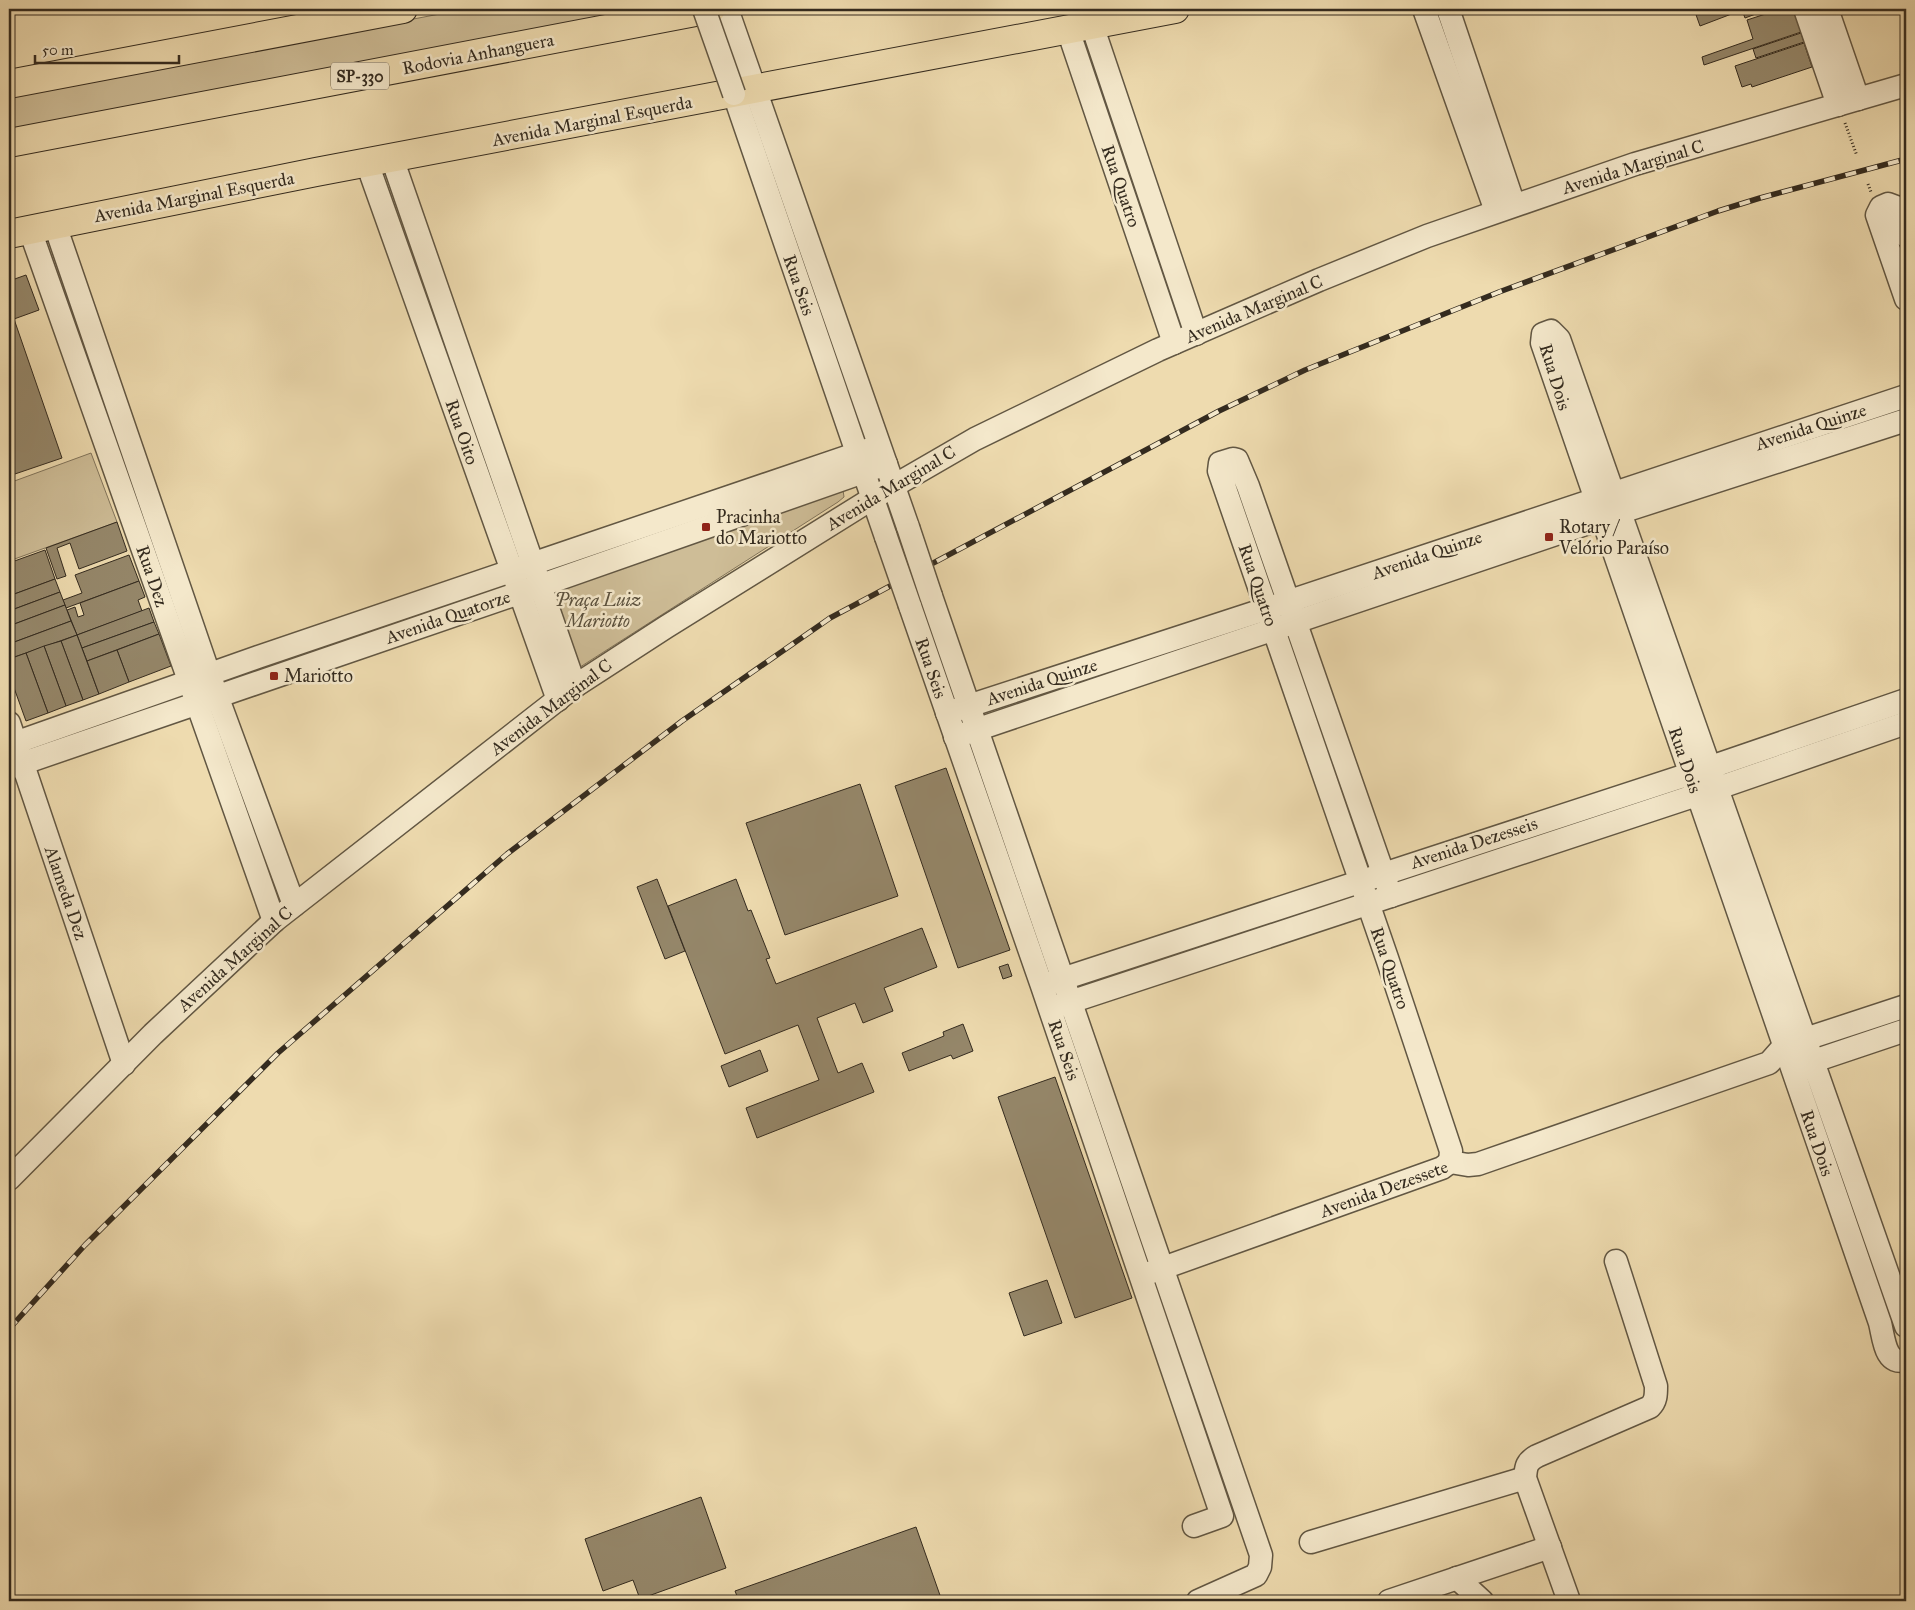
<svg xmlns="http://www.w3.org/2000/svg" width="1915" height="1610" viewBox="0 0 1915 1610" font-family="'IM FELL Great Primer',serif">
<style>
.green{fill:#cebd97;stroke:#81745b}
.building{fill:#95876a;stroke:#342b1f}
.lines{fill:none;stroke-linecap:round;stroke-linejoin:round}
.minor-casing{stroke:#625743;stroke-width:25}
.major-casing{stroke:#342b1f;stroke-width:30}
.highway-casing{stroke:#342b1f;stroke-width:30}
.path{stroke:#342b1f;stroke-width:3;stroke-dasharray:1 2.5;stroke-linecap:butt}
.minor{stroke:#f4e8cb;stroke-width:22}
.major{stroke:#eedbaf;stroke-width:28}
.highway{stroke:#eedbaf;stroke-width:28}
.rail-casing{stroke:#342b1f;stroke-width:5.5}
.rail{stroke:#f4e8cb;stroke-width:4;stroke-dasharray:11;stroke-linecap:butt}
.minor-bridge-casing{stroke:#625743;stroke-width:25;stroke-linecap:butt}
.minor-bridge{stroke:#f4e8cb;stroke-width:22}
.poi-dot{fill:#8f2418;stroke:#f4e8cb;stroke-width:2}
.labels{text-anchor:middle;dominant-baseline:central;stroke-width:5;stroke-linejoin:round;paint-order:stroke}
.shield{fill:#f4e8cb;stroke:#6e6453;stroke-width:1}
.shield-label{font-size:16px;font-weight:bold;fill:#342b1f}
.street-label{font-size:18px;fill:#342b1f;stroke:#f4e8cb}
.poi-label{font-size:18px;fill:#342b1f;stroke:#f4e8cb;text-anchor:start}
.park-label{font-size:18px;font-style:italic;fill:#5a503d;stroke:#f4e8cb}
</style>
<rect width="100%" height="100%" fill="#eedbaf"/>
<filter id="stains"><feTurbulence type="fractalNoise" baseFrequency=".004" numOctaves="4"/><feColorMatrix values="0 0 0 0 .2 0 0 0 0 .09 0 0 0 0 .02 0 0 0 .5 -.17"/></filter>
<radialGradient id="worn" r=".72"><stop offset=".6" stop-color="#630" stop-opacity="0"/><stop offset="1" stop-color="#630" stop-opacity=".3"/></radialGradient>
<g class="green">
<polygon points="466,9 648,9 9,132 9,96"/>
<polygon points="91,453 117,522 9,561 9,483"/>
<polygon points="843,490 844,497 838,502 577,669 548,587"/>
</g>
<g class="building">
<polygon points="1694,9 1769,9 1745,18 1742,10 1700,26"/>
<polygon points="1781,9 1793,9 1801,32 1704,65 1702,57 1753,39 1747,20"/>
<polygon points="1801,33 1804,42 1756,58 1753,49"/>
<polygon points="1804,43 1812,67 1752,87 1751,84 1742,87 1735,66"/>
<polygon points="26,275 39,310 14,319 62,458 9,476 9,281"/>
<polygon points="117,522 127,551 79,569 70,543 57,548 66,576 57,579 46,548"/>
<polygon points="45,550 55,579 9,596 9,563"/>
<polygon points="129,555 139,581 66,608 63,600 82,593 75,575"/>
<polygon points="55,579 60,592 9,611 9,596"/>
<polygon points="139,581 145,597 138,600 142,611 77,635 67,610 75,607 78,617 84,615 80,603"/>
<polygon points="60,592 65,605 9,626 9,611"/>
<polygon points="65,605 71,621 9,644 9,626"/>
<polygon points="149,608 154,622 82,648 77,635"/>
<polygon points="71,621 77,635 9,659 9,644"/>
<polygon points="154,622 159,634 87,661 82,648"/>
<polygon points="159,634 171,666 129,682 117,650"/>
<polygon points="77,635 99,694 83,700 61,641"/>
<polygon points="61,641 83,700 66,706 44,646"/>
<polygon points="44,646 66,706 48,713 26,653"/>
<polygon points="117,650 129,682 99,694 87,661"/>
<polygon points="26,653 48,713 26,721 9,674 9,659"/>
<polygon points="946,768 1010,950 958,968 895,786"/>
<polygon points="860,784 898,896 785,935 746,823"/>
<polygon points="657,879 685,951 665,959 637,887"/>
<polygon points="736,879 748,911 751,910 770,958 766,959 776,984 922,928 937,967 884,988 893,1011 863,1023 855,1003 817,1018 838,1073 862,1063 874,1092 757,1138 746,1108 819,1080 798,1025 725,1054 668,906"/>
<polygon points="1008,964 1012,976 1003,979 999,967"/>
<polygon points="963,1024 973,1051 953,1059 951,1055 909,1071 902,1053 944,1036 943,1032"/>
<polygon points="760,1050 768,1071 729,1087 721,1066"/>
<polygon points="1055,1077 1132,1298 1075,1318 998,1097"/>
<polygon points="1047,1280 1062,1323 1024,1336 1009,1293"/>
<polygon points="701,1497 726,1568 640,1599 633,1580 603,1591 585,1539"/>
<polygon points="916,1527 942,1601 739,1601 735,1591"/>
</g>
<g class="lines">
<defs>
<g id="minor">
<polyline points="727,9 908,527"/>
<polyline points="1424,9 1496,211"/>
<polyline points="1448,9 1514,205"/>
<polyline points="1805,9 1838,105"/>
<polyline points="1827,9 1858,99"/>
<polyline points="1092,25 1196,334"/>
<polyline points="1068,30 1174,343"/>
<polyline points="734,94 886,537"/>
<polyline points="392,158 575,686"/>
<polyline points="367,163 558,700"/>
<polyline points="55,225 209,674 294,905"/>
<polyline points="30,230 274,921"/>
<polyline points="1906,236 1896,207 1888,204 1881,207 1877,215 1906,299"/>
<polyline points="931,596 1261,1555 1260,1567 1256,1575 1198,1601"/>
<polyline points="910,606 1042,986 1222,1516 1194,1526"/>
<polyline points="947,713 1266,609 1906,396"/>
<polyline points="9,723 124,1064"/>
<polyline points="955,737 1621,512 1906,420"/>
<polyline points="9,745 258,657 879,446"/>
<polyline points="9,768 519,593 886,464"/>
<polyline points="1391,896 1248,486 1237,460 1233,459 1220,463 1219,471 1387,958 1451,1151 1450,1162"/>
<polyline points="1050,983 1711,767 1906,700"/>
<polyline points="1058,1006 1718,788 1906,723"/>
<polyline points="1799,1066 1906,1030"/>
<polyline points="1450,1162 1468,1165 1478,1164 1769,1063 1784,1046 1906,1006"/>
<polyline points="9,1179 153,1034 274,921 575,686 666,627 873,498 975,439 1158,350 1319,280 1427,236 1635,164 1906,85"/>
<polyline points="1149,1273 1442,1168 1450,1162"/>
<path d="M1906,1326L1559,339L1551,331L1543,334L1542,343L1880,1323C1884,1339 1885,1366 1906,1360"/>
<polyline points="1311,1542 1525,1478"/>
<polyline points="1457,1578 1482,1601"/>
<polyline points="1389,1601 1550,1547"/>
<path d="M1569,1601L1525,1478C1526,1467 1526,1462 1537,1456L1650,1407C1656,1401 1656,1395 1656,1386L1616,1261"/>
</g>
<polyline id="major" points="9,234 316,172 1175,9"/>
<g id="highway">
<polyline points="9,84 403,9"/>
<polyline points="9,143 711,9"/>
</g>
</defs>
<use href="#minor" class="minor-casing"/>
<use href="#major" class="major-casing"/>
<use href="#highway" class="highway-casing"/>
<g class="path">
<polyline points="1845,123 1857,156"/>
<polyline points="1868,184 1871,192"/>
</g>
<use href="#minor" class="minor"/>
<use href="#major" class="major"/>
<use href="#highway" class="highway"/>
<defs>
<polyline id="rail" points="9,1329 85,1245 278,1053 507,854 682,721 830,618 1219,411 1305,370 1499,292 1718,211 1760,198 1906,159"/>
</defs>
<use href="#rail" class="rail-casing"/>
<use href="#rail" class="rail"/>
<defs>
<g id="minor-bridge">
<polyline points="704,9 734,94"/>
<polyline points="908,527 931,596"/>
<polyline points="886,537 910,606"/>
</g>
</defs>
<use href="#minor-bridge" class="minor-bridge-casing"/>
<use href="#minor-bridge" class="minor-bridge"/>
</g>
<g class="poi-dot">
<rect x="701" y="522" width="10" height="10" rx="2.5"/>
<rect x="1544" y="532" width="10" height="10" rx="2.5"/>
<rect x="269" y="671" width="10" height="10" rx="2.5"/>
</g>
<g class="labels">
<rect class="shield" x="331" y="62.5" width="58" height="27" rx="4"/>
<g class="shield-label">
<text x="360" y="76">SP-330</text>
</g>
<g class="street-label">
<text transform="translate(478 54) rotate(-11)">Rodovia Anhanguera</text>
<text transform="translate(592 121) rotate(-11)">Avenida Marginal Esquerda</text>
<text transform="translate(1633 167) rotate(-17)">Avenida Marginal C</text>
<text transform="translate(1121 186) rotate(71)">Rua Quatro</text>
<text transform="translate(194 197) rotate(-11)">Avenida Marginal Esquerda</text>
<text transform="translate(799 285) rotate(71)">Rua Seis</text>
<text transform="translate(1254 309) rotate(-23)">Avenida Marginal C</text>
<text transform="translate(1555 377) rotate(73)">Rua Dois</text>
<text transform="translate(1811 427) rotate(-18)">Avenida Quinze</text>
<text transform="translate(462 432) rotate(71)">Rua Oito</text>
<text transform="translate(891 488) rotate(-31)">Avenida Marginal C</text>
<text transform="translate(1427 555) rotate(-19)">Avenida Quinze</text>
<text transform="translate(152 576) rotate(71)">Rua Dez</text>
<text transform="translate(1258 585) rotate(71)">Rua Quatro</text>
<text transform="translate(448 617) rotate(-19)">Avenida Quatorze</text>
<text transform="translate(931 668) rotate(71)">Rua Seis</text>
<text transform="translate(1042 682) rotate(-18)">Avenida Quinze</text>
<text transform="translate(551 707) rotate(-37)">Avenida Marginal C</text>
<text transform="translate(1685 760) rotate(71)">Rua Dois</text>
<text transform="translate(1474 843) rotate(-18)">Avenida Dezesseis</text>
<text transform="translate(66 893) rotate(71)">Alameda Dez</text>
<text transform="translate(235 959) rotate(-42)">Avenida Marginal C</text>
<text transform="translate(1390 968) rotate(71)">Rua Quatro</text>
<text transform="translate(1064 1050) rotate(71)">Rua Seis</text>
<text transform="translate(1817 1143) rotate(71)">Rua Dois</text>
<text transform="translate(1384 1189) rotate(-20)">Avenida Dezessete</text>
</g>
<g class="poi-label">
<text x="716" y="517">Pracinha<tspan x="716" dy="21">do Mariotto</tspan></text>
<text x="1559" y="527">Rotary /<tspan x="1559" dy="21">Velório Paraíso</tspan></text>
<text x="284" y="676">Mariotto</text>
</g>
<g class="park-label">
<text x="598" y="600">Praça Luiz<tspan x="598" dy="21">Mariotto</tspan></text>
</g>
</g>
<rect width="1915" height="1610" fill="none" stroke="#eedbaf" stroke-width="30"/>
<rect x="10" y="10" width="1895" height="1590" fill="none" stroke="#342b1f" stroke-width="2.5"/>
<rect x="15" y="15" width="1885" height="1580" fill="none" stroke="#342b1f"/>
<path d="M35 55v8h144v-8" fill="none" stroke="#342b1f" stroke-width="2.5"/>
<text x="42" y="55" font-size="15" fill="#342b1f" stroke="#f4e8cb" stroke-width="4" paint-order="stroke">50 m</text>
<rect width="100%" height="100%" filter="url(#stains)"/>
<rect width="100%" height="100%" fill="url(#worn)"/>
</svg>
